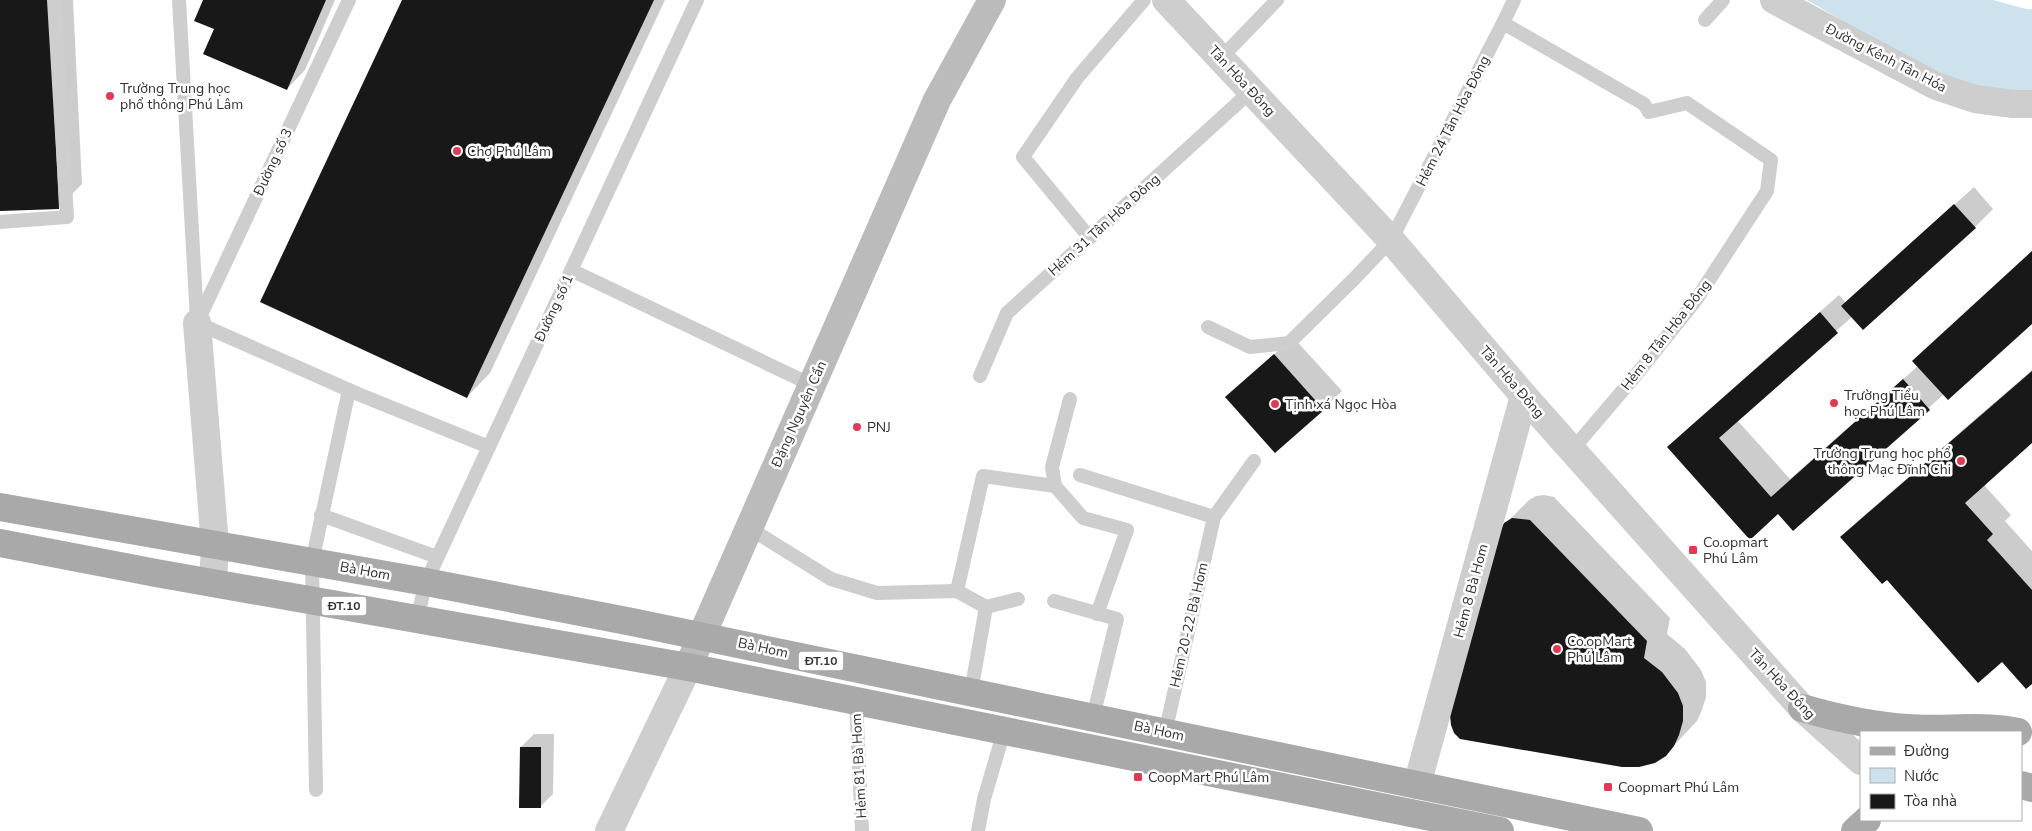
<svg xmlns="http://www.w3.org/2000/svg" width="2032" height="831" viewBox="0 0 2032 831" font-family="'Nunito Sans',sans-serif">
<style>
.water{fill:#cde2ec}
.shadow{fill:#0003}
.building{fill:#181818}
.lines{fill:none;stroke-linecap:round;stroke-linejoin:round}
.service{stroke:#cecece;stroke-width:14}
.minor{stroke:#cecece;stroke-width:28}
.tertiary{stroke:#cecece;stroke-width:28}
.secondary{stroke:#bbb;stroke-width:28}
.primary{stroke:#a9a9a9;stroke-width:28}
.poi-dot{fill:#e03b55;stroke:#fff;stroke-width:2}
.labels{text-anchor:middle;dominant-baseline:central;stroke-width:5;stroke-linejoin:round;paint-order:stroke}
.shield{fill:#fff;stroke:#6f6f6f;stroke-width:1}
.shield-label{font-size:12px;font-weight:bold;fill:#313131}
.street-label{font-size:14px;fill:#313131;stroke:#fff}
.poi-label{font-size:14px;fill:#313131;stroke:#fff;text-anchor:start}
</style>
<rect width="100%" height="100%" fill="#fff"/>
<polygon class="water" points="1807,0 1993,0 2026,9 2032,9 2032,99 2020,99 1931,72"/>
<g class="shadow">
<polygon points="0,0 73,0 82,184 59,207 0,210"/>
<polygon points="204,0 335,0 305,70 287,89 216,28"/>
<polygon points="403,0 665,0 490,373 467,397"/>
<polygon points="1974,187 1993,209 1975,227 1853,316 1737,420 1790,479 1918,366 1914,361 2032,251 2032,322 1944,394 1794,529 1779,513 1669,447 1687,429 1839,295 1846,303"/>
<polygon points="1293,337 1342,391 1323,409 1227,397"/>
<polygon points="2032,370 2032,442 1984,485 2011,515 2005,521 2032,551 2032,682 1887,578 1842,537 1860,519"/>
<polygon points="1544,495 1554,497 1670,618 1667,634 1685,649 1701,670 1706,682 1706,697 1702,710 1697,721 1665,755 1505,524 1529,500 1536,496"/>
<polygon points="534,734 554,734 553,794 540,807 521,747"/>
</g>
<g class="building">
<polygon points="0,0 49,0 59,209 0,211"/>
<polygon points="203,0 326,0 287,90 203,54 214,29 194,21"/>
<polygon points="402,0 654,0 467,398 260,302"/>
<polygon points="1954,204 1976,228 1863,330 1841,306"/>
<polygon points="2032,251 2032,324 1948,400 1912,361"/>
<polygon points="1820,312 1838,333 1719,438 1771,497 1903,379 1930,410 1793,531 1778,514 1750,540 1667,447"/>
<polygon points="1274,354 1324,410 1275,453 1225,397"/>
<polygon points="2032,371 2032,443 1965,503 1993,534 1987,540 2032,590 2032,684 2026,689 2002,662 1978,683 1887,580 1882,584 1840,537"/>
<polygon points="1512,518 1530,520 1647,641 1644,658 1662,672 1678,693 1683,706 1683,721 1679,735 1674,746 1666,756 1655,763 1639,767 1622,767 1460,739 1454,733 1451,725 1450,715 1501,529 1504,523"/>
<polygon points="520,747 541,747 541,808 519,808"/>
</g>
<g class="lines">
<g class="service">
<polyline points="179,0 197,320"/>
<polyline points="1705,20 1723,0"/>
<polyline points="1503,23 1644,104 1649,112 1687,103 1771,160 1767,191 1696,300 1636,375 1572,450"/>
<polyline points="1221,58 1277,0"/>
<polyline points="0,222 67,217 54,0"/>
<polyline points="1090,238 1023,157 1077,78 1144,0"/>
<polyline points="571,270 812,385"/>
<polyline points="197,323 349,0"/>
<polyline points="197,323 358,394 489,447"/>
<polyline points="1208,327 1250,347 1289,343 1355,278 1391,240 1503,23 1514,0"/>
<polyline points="980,376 1007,313 1251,91"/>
<polyline points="1070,399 1052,467 1055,486 1083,518 1127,530 1097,614"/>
<polyline points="1080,475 1214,517"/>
<polyline points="321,515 437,557"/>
<polyline points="749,528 831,579 877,593 957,591 986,607 1018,599"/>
<polyline points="957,591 983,476 1055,486"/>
<polyline points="1054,601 1117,619 1093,717"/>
<polyline points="417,619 426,582 697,0"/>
<polyline points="971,692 986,607"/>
<polyline points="856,700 862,831"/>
<polyline points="1165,733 1214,517 1254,461"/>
<polyline points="316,790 312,562 349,390"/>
<polyline points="978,831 984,799 1004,731"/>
</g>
<g class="minor">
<polyline points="197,323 215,545 213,583"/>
<polyline points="1417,785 1524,396"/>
</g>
<g class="tertiary">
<polyline points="1166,0 1391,240 1524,396 1802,708 1861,761"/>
<polyline points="1774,0 1936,86 1975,99 2013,104 2032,104"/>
<polyline points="609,831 688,667"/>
</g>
<polyline class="secondary" points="688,667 937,100 992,0"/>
<g class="primary">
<polyline points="0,507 426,582 632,622 1639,831"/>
<polyline points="0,543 156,573 688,667 1500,831"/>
<path d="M1802,708C1837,718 1872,726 1908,728C1945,731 1981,724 2018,732"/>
<polyline points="2021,785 2032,788"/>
<polyline points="1855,831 1867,820"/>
</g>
</g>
<g class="poi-dot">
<circle cx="110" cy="96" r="5"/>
<circle cx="457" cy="151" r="5"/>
<circle cx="1834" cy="403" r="5"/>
<circle cx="1275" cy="404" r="5"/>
<circle cx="857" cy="427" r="5"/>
<circle cx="1961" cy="461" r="5"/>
<rect x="1688" y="545" width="10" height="10" rx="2.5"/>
<circle cx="1557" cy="649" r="5"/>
<rect x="1133" y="772" width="10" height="10" rx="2.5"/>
<rect x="1603" y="782" width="10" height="10" rx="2.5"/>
</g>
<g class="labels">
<g class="shield">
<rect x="321.5" y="596.5" width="45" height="19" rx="4"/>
<rect x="798.5" y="651.5" width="45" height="19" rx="4"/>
</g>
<g class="shield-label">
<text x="344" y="606">ĐT.10</text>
<text x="821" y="661">ĐT.10</text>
</g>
<g class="street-label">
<text transform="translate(1886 58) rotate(27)">Đường Kênh Tân Hóa</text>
<text transform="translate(1242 81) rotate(47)">Tân Hòa Đông</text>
<text transform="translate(1453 121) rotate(-63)">Hẻm 24 Tân Hòa Đông</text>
<text transform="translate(273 162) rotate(-65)">Đường số 3</text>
<text transform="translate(1104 225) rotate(-42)">Hẻm 31 Tân Hòa Đông</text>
<text transform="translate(554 308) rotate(-65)">Đường số 1</text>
<text transform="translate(1666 335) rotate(-52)">Hẻm 8 Tân Hòa Đông</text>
<text transform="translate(1512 382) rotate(49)">Tân Hòa Đông</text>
<text transform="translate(799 414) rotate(-66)">Đặng Nguyên Cẩn</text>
<text transform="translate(365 571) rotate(10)">Bà Hom</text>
<text transform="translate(1471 591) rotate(-75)">Hẻm 8 Bà Hom</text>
<text transform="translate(1189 625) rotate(-77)">Hẻm 20-22 Bà Hom</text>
<text transform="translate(763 648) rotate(12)">Bà Hom</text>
<text transform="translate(1782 684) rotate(47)">Tân Hòa Đông</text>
<text transform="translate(1159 731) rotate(12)">Bà Hom</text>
<text transform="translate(859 766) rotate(-93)">Hẻm 81 Bà Hom</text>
</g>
<g class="poi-label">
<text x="120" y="88">Trường Trung học<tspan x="120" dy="16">phổ thông Phú Lâm</tspan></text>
<text x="467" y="151">Chợ Phú Lâm</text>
<text x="1844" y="395">Trường Tiểu<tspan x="1844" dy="16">học Phú Lâm</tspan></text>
<text x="1285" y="404">Tịnh xá Ngọc Hòa</text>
<text x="867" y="427">PNJ</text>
<text x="1951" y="453" text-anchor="end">Trường Trung học phổ<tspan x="1951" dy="16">thông Mạc Đĩnh Chi</tspan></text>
<text x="1703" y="542">Co.opmart<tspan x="1703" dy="16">Phú Lâm</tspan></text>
<text x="1567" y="641">Co.opMart<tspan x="1567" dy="16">Phú Lâm</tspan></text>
<text x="1148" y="777">CoopMart Phú Lâm</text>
<text x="1618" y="787">Coopmart Phú Lâm</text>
</g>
</g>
<rect x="1860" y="731" width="162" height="90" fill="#ffffff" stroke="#adadad"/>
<rect x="1870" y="747" width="25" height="8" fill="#a9a9a9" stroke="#adadad"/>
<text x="1904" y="756" font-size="15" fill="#313131">Đường</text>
<rect x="1870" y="768" width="25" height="15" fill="#cde2ec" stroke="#adadad"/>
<text x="1904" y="781" font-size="15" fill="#313131">Nước</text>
<rect x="1870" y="794" width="25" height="15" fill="#181818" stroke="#adadad"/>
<text x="1904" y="806" font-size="15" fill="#313131">Tòa nhà</text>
</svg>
